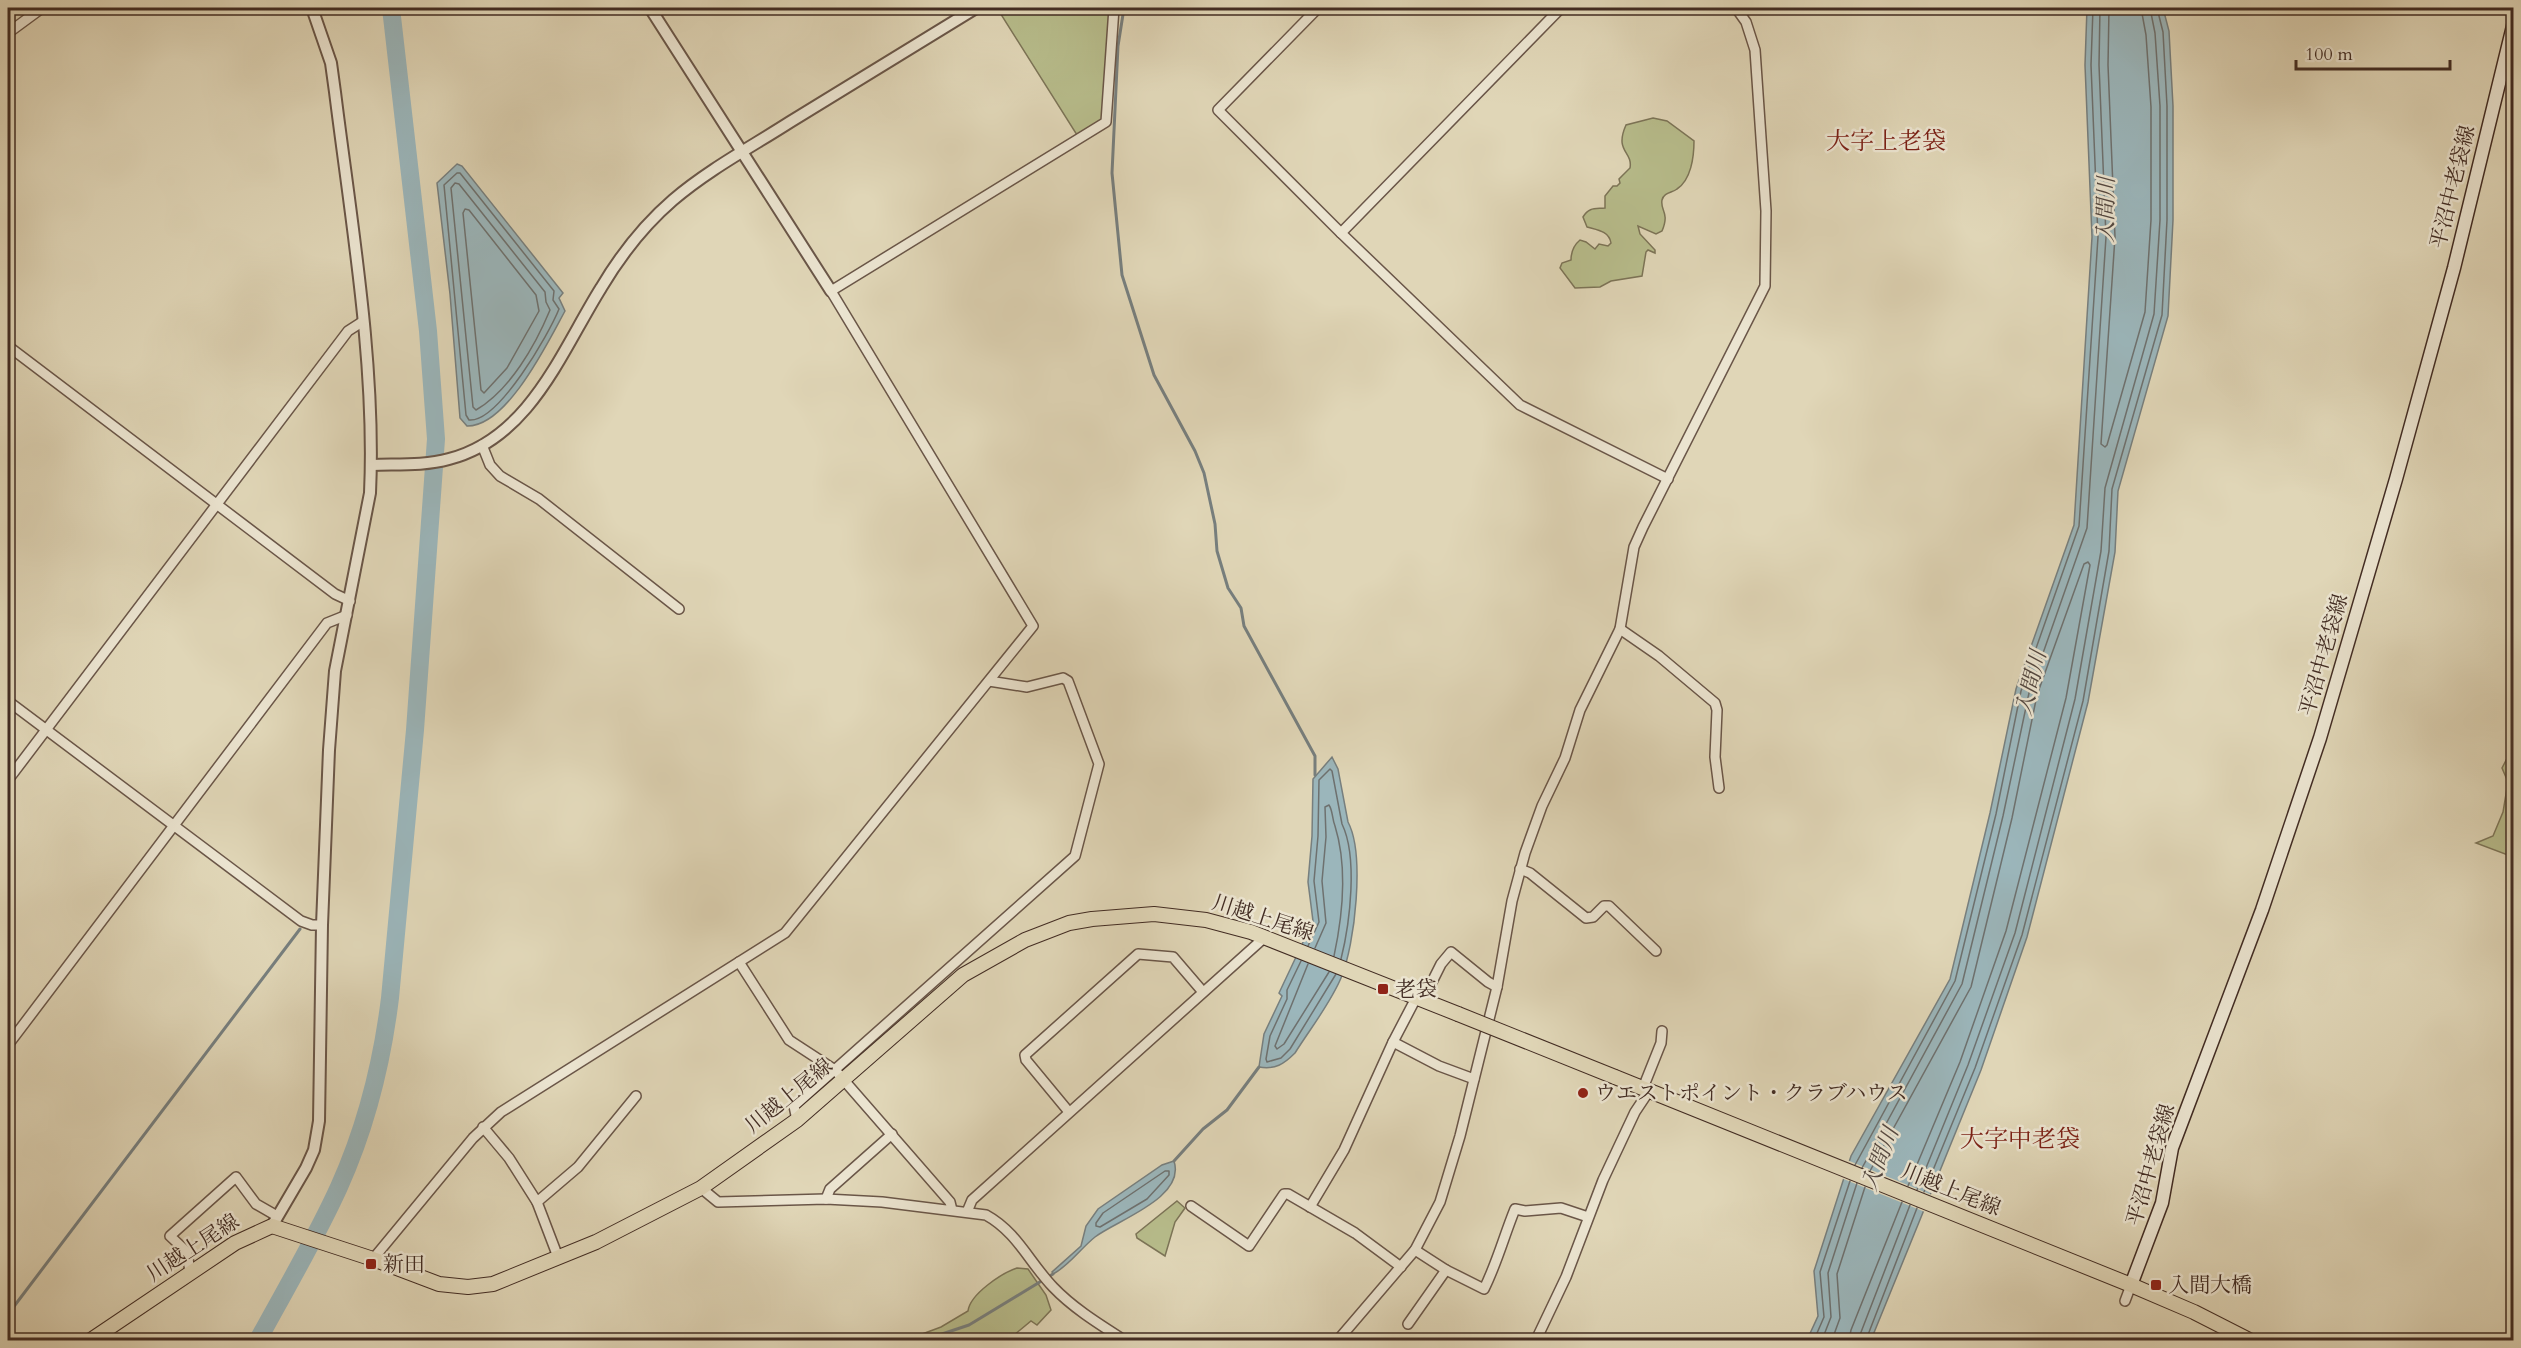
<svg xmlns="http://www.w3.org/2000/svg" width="2521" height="1348" viewBox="0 0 2521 1348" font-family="Cardo,'Noto Serif JP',serif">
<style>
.green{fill:#b7bc8b;stroke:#7c7457;stroke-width:1.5}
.water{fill:#9bb6bb;stroke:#777f7e;stroke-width:1.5}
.pier{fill:#e0d6b7}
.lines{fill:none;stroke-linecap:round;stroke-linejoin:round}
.shore{stroke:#6e716f;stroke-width:1.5}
.stream{stroke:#777f7e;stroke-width:3}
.river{stroke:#9bb6bb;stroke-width:18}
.minor-casing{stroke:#6a5648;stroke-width:12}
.tertiary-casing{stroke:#6a5648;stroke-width:14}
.secondary-casing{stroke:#422c23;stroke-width:15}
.primary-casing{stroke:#422c23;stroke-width:16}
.minor{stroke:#ebe4d0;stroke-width:9}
.tertiary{stroke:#ebe4d0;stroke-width:10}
.secondary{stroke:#ebe4d0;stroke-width:12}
.primary{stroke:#e0d6b7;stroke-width:14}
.primary-bridge-casing{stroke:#422c23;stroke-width:16;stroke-linecap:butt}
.primary-bridge{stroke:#e0d6b7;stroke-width:14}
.poi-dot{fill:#8f2418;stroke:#ebe4d0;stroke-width:2}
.labels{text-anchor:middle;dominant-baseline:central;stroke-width:5;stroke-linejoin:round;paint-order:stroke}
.street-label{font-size:21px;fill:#422c23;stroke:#ebe4d0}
.poi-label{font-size:21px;fill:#422c23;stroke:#ebe4d0;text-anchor:start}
.water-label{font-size:22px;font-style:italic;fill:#544841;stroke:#ebe4d0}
.quarter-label{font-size:24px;fill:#7a1f14;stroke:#ebe4d0}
</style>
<rect width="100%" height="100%" fill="#e0d6b7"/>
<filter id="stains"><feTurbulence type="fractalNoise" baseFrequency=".00333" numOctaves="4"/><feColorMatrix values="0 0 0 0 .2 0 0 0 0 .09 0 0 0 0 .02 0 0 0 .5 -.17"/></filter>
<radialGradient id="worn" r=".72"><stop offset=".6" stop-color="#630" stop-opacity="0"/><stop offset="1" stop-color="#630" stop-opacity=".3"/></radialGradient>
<g class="green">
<polygon points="997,8 1110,8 1102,120 1077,135"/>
<path d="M1653,118L1667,121L1694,141C1694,157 1691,180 1677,189C1672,193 1664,192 1662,200C1660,211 1670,212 1662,231L1656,234L1638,226L1640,234L1655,250V253L1648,250L1646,252L1642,276L1611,281L1600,287L1575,288L1560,268L1562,263L1571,260C1571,253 1574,245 1580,240L1586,242L1595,249L1599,244L1608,246L1611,243C1609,231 1597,230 1587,227L1583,217C1589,207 1595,209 1605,208V196L1613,186H1617L1620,183L1619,179L1630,168C1633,151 1614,152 1626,125Z"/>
<polygon points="2513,747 2513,857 2476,843 2493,836 2503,812 2508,782 2502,768"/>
<polygon points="1177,1201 1185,1208 1175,1222 1165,1256 1137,1238 1136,1234"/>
<path d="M1017,1268L1028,1269L1046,1295L1051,1310L1037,1325L1031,1321L1008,1340H906L941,1327L968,1311C970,1294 1002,1273 1017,1268Z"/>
</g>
<g class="water">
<polygon points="2087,8 2163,8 2169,31 2173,106 2173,220 2168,316 2118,491 2115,552 2088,702 2027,937 1981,1070 1871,1340 1807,1340 1818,1316 1814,1271 1851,1156 1950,979 1990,813 2016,689 2074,525 2092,237 2085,65"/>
<path d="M457,164L462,166L563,293L559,298L565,311C548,342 507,427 467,426L460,418L450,294L437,183Z"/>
<path d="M1332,757L1338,769L1348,822C1365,854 1355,945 1341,978C1330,1004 1310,1029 1295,1053C1284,1064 1275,1070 1259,1067L1264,1034L1282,996L1279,993L1313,921L1308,882L1312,836L1313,779Z"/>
<path d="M1174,1161C1186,1198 1117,1220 1095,1237C1080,1249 1069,1266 1053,1274L1052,1272L1081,1246L1086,1226L1098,1209L1162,1165Z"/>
</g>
<polygon class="pier" points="1847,1160 1932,1195 1925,1212 1841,1178"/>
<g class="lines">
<g class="shore">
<polyline points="2109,8 2108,65 2115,237 2101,444 2105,447 2107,445 2145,312 2151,220 2151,107 2146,35 2141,8"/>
<path d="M457,173H460L554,291L553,300L559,309C549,334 498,423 469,420L466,415L444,185Z"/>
<path d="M455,183L459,184L545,292L546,302L550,310C535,346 510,390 476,410L473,407L451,188Z"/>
<polygon points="465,209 469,210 536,295 539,311 507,368 484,393 481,390 463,213"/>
<path d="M1308,946L1319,922L1314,881L1318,836L1319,780L1330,769L1332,771L1342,824C1358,857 1350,923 1341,959"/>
<path d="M1315,948L1326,923L1322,881L1326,837L1325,807L1329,805C1333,811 1332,819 1335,826C1348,868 1343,914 1334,956"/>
<polyline points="1301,961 1287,990 1287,999 1270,1036 1266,1059 1267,1062 1281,1058 1290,1049 1336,974"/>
<polyline points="1308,964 1275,1046 1277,1049 1284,1044 1329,972"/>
<polyline points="1855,1165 1955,981 1996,814 2021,691 2079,526 2098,237 2091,65 2093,8"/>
<polyline points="1862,1168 1962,984 2003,816 2029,693 2087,528 2106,237 2099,65 2100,8"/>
<polygon points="1165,1171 1169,1171 1169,1175 1147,1199 1100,1227 1096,1226 1096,1223 1103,1213"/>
<polyline points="1870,1171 1971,987 2012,818 2037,695 2084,564 2088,562 2090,565 2066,698 2006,931 1960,1062 1908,1186"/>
<polyline points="1917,1190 1968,1065 2015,933 2075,699 2101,551 2105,488 2154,314 2160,220 2160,106 2155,33 2150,8"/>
<polyline points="1924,1192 1975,1068 2022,935 2083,701 2109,551 2112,489 2162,315 2167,220 2167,106 2163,32 2157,8"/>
<polyline points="1814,1340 1824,1317 1820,1272 1850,1181"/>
<polyline points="1822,1340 1831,1317 1828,1273 1857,1183"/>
<polyline points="1832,1340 1840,1318 1837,1274 1865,1187"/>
<polyline points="1849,1340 1851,1330 1902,1202"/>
<polyline points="1858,1340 1910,1205"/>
<polyline points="1866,1340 1917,1208"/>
</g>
<g class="stream">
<polyline points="1124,8 1118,46 1112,173 1122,275 1154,375 1195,451 1204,473 1215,524 1217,551 1228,588 1241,608 1244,626 1315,756 1315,775"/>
<polyline points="1174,1161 1203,1129 1227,1110 1259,1067"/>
<polyline points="8,1310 12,1309 300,929"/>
<polyline points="924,1340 969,1325 1053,1274"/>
</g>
<path class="river" d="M258,1340C285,1290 315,1240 339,1187C366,1127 382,1063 390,998L415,730L436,439L428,331L391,8"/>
<defs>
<g id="minor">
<polyline points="1318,8 1218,110 1341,233"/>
<polyline points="1561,8 1341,233 1520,405 1668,479"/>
<polyline points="8,33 42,8"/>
<polyline points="8,346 335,594 350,601"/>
<polyline points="482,445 490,465 500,476 539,499 679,609"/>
<polyline points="1620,629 1659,656 1715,703 1717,710 1715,757 1719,788"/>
<polyline points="8,701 301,921 312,925 322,925"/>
<polyline points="8,780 348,331 362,322"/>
<polyline points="1520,869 1530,873 1586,918 1593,917 1604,906 1609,906 1656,951"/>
<polyline points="739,962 789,1040 835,1070 950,1202 952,1210"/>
<polyline points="1423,1000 1441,964 1451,952 1488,982 1497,987"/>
<polyline points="1393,1042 1439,1066 1474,1079"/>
<polyline points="8,1045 327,623 347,615"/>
<polyline points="1643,1088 1661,1043 1662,1031"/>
<polyline points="1069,1112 1026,1060 1025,1055 1138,954 1173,957 1203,992"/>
<polyline points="797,1120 794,1106 1075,856 1099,764 1068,681 1063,678 1027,687 989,681"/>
<polyline points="483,1127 509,1158 537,1202 558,1257"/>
<path d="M701,1188L718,1202L826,1199L882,1202L986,1215C1017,1232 1029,1262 1053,1287C1073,1308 1099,1324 1124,1340"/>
<polyline points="826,1199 830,1189 892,1134"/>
<polyline points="537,1202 578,1167 636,1096"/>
<polyline points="1191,1206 1249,1246 1284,1194 1288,1194 1355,1233 1401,1267"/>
<polyline points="1310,1207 1344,1150 1393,1042 1416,998"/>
<polyline points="967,1212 972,1200 1265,937"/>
<path d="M1415,1250L1446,1270L1484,1289C1497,1263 1504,1236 1515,1209L1525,1211L1561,1208L1588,1217"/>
<polyline points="373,1259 473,1138 501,1112 785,933 1033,626 831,291 1106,122 1114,8"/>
<polyline points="190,1272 187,1252 170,1236 236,1177 256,1204 277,1216"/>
<polyline points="2125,1301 2131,1285"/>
<polyline points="1408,1324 1446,1270"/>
<polyline points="1338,1340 1415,1250 1440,1202 1460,1136 1497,987 1512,901 1525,853 1542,806 1565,758 1580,710 1620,629 1634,547 1643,527 1765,286 1766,211 1755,50 1746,22 1736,8"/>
<polyline points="1536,1340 1566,1277 1603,1180 1635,1112 1649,1091"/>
</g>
<g id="tertiary">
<polyline points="650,8 831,291"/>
<path d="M372,465C397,464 424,466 449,459C530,438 561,352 601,288C620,256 644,225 673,200C708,170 751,147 790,122C852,84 914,46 976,8"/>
<path d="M272,1226L306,1168L314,1150L319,1121L322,925L329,750L335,671L370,493C376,364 351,221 335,92L331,63L312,8"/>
</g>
<polyline id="secondary" points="2131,1285 2162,1203 2172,1148 2262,910 2320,738 2396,479 2454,268 2514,22"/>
<g id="primary">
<polyline points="1615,1077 2131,1285 2194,1312 2249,1340"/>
<polyline points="91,1340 235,1243 272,1226 373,1259 439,1284 468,1287 493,1284 596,1242 701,1188 797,1120 963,975 1025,940 1069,923 1092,919 1154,914 1206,920 1251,932 1458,1014"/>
</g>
</defs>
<use href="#minor" class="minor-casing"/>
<use href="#tertiary" class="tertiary-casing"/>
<use href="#secondary" class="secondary-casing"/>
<use href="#primary" class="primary-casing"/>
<use href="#minor" class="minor"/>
<use href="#tertiary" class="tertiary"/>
<use href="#secondary" class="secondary"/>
<use href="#primary" class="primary"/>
<defs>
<polyline id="primary-bridge" points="1458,1014 1615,1077"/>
</defs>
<use href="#primary-bridge" class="primary-bridge-casing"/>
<use href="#primary-bridge" class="primary-bridge"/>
</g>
<g class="poi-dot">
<rect x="1377" y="983" width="12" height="12" rx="3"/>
<circle cx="1583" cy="1093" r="6"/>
<rect x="365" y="1258" width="12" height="12" rx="3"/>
<rect x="2150" y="1279" width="12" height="12" rx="3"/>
</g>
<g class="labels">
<g class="street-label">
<text transform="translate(2453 187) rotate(-76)">平沼中老袋線</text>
<text transform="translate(2324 655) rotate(-74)">平沼中老袋線</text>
<text transform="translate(1263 918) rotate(18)">川越上尾線</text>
<text transform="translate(789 1096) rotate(-39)">川越上尾線</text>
<text transform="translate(2151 1165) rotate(-74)">平沼中老袋線</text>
<text transform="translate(1951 1190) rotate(22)">川越上尾線</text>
<text transform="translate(193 1248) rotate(-33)">川越上尾線</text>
</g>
<g class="poi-label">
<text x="1395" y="989">老袋</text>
<text x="1595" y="1093">ウエストポイント・クラブハウス</text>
<text x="383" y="1264">新田</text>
<text x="2168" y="1285">入間大橋</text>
</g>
<g class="water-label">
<text transform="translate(2106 210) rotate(-89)">入間川</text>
<text transform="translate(2031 683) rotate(-76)">入間川</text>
<text transform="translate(1880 1159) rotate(-69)">入間川</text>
</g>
<g class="quarter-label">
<text x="1886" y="141">大字上老袋</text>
<text x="2020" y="1139">大字中老袋</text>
</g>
</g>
<rect width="2521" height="1348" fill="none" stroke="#e0d6b7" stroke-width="30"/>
<rect x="9" y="9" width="2503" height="1330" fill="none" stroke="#422c23" stroke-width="3"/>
<rect x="15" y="15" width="2491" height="1318" fill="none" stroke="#422c23" stroke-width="1.5"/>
<path d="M2296 60v9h154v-9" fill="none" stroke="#422c23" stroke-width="3"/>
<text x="2305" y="60" font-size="18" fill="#422c23" stroke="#ebe4d0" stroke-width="4.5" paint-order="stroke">100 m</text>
<rect width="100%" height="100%" filter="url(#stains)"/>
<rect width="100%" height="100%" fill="url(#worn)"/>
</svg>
